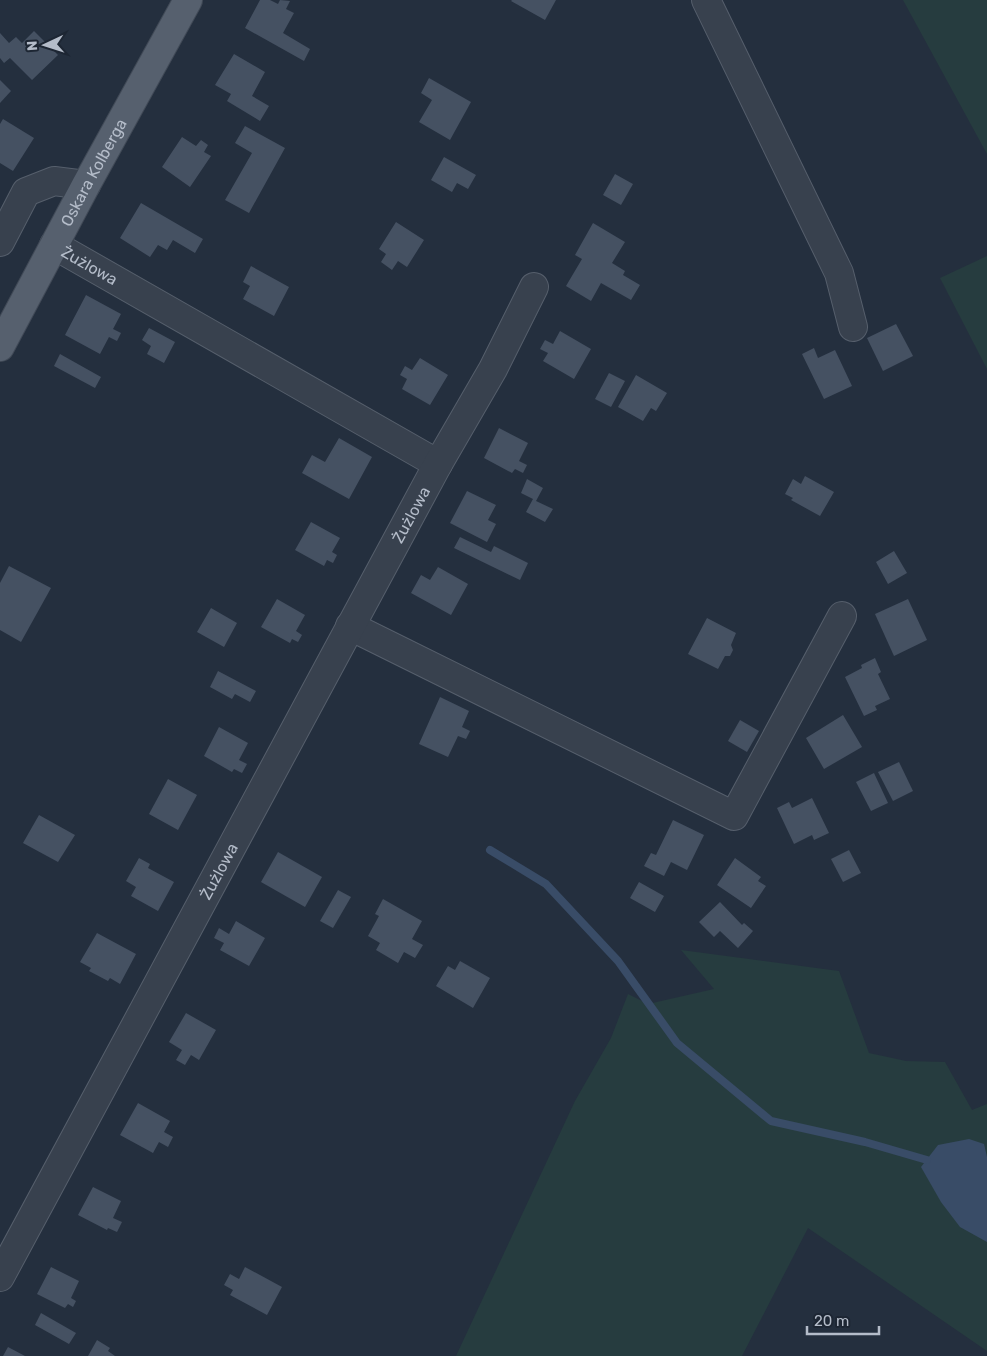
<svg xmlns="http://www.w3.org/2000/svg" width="987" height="1356" viewBox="0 0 987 1356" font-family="Rubik,sans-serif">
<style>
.green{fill:#263c3f}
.water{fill:#394c67}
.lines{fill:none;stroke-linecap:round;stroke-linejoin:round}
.stream{stroke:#394c67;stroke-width:8}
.building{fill:#455162}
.minor-casing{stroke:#565f6c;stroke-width:30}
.major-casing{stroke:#414a57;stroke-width:30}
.minor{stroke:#38414e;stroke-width:28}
.major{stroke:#56606e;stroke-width:28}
.labels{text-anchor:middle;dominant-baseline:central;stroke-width:4;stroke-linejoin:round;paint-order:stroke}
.street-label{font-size:16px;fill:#b4bcc9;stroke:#1d2633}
</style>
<rect width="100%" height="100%" fill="#242f3e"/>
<g class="green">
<polygon points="903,0 987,0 987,154"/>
<polygon points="987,256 987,369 940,278"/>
<polygon points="681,950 839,971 869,1053 906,1061 945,1062 972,1110 987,1104 987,1351 808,1228 742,1356 456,1356 575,1101 611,1038 628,994 648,1004 714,989"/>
</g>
<polygon class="water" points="969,1139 984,1144 987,1157 987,1242 960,1227 941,1202 921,1167 938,1145"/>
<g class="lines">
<polyline class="stream" points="490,850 546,884 618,961 677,1043 771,1121 865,1142 927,1160"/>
</g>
<g class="building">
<polygon points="260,0 270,0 278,4 280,0 290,1 286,9 294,13 283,33 310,49 304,61 245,28"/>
<polygon points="512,0 556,0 545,20 511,1"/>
<polygon points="34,31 58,55 32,80 10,58 4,63 0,58 0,33 9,43 16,37 22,43"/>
<polygon points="234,54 265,72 252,96 269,106 260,121 227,101 231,94 215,85"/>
<polygon points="429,78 471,102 450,140 419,122 432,100 421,93"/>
<polygon points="0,80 11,91 0,103"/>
<polygon points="3,119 34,138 13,171 0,163 0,124"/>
<polygon points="245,126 285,148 249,213 225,200 252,153 235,143"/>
<polygon points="182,137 196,146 201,140 208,145 204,152 211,156 190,187 162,167"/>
<polygon points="444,157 476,175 468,189 457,183 452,192 431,180"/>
<polygon points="615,174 633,184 621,205 603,195"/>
<polygon points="141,203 203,239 195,253 173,240 167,250 158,245 150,257 120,238"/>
<polygon points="396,222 424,240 407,267 398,261 392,270 381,262 386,254 379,249"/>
<polygon points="593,223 625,242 612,263 625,271 623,275 640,285 631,300 601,283 591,301 566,286 582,259 575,255"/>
<polygon points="251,266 289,287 274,316 243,299 250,286 243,282"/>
<polygon points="86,295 121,314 113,329 121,333 117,341 109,337 100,354 65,335"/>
<polygon points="896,324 913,356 883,371 867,338"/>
<polygon points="149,328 175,342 164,363 147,354 151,346 142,340"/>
<polygon points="560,331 591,349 574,379 543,361 548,353 540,349 545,340 553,344"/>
<polygon points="814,348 818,358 835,350 852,386 824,399 802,354"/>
<polygon points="60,354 101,377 95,388 54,366"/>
<polygon points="420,358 448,375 430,405 402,389 407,379 400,375 405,366 412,370"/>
<polygon points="609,373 625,381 611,407 595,399"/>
<polygon points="636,375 667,393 656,411 651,408 643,421 618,407"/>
<polygon points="499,428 528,443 519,461 527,465 523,473 515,469 512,473 484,458"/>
<polygon points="339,438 372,457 349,499 302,473 312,455 325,462"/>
<polygon points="805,476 834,492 820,516 791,500 793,498 785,494 793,479 801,484"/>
<polygon points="527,479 543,488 536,501 553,509 545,522 526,512 533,499 521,493"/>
<polygon points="467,491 496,505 488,520 496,524 487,542 450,523"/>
<polygon points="311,522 340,538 332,552 337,555 333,563 327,560 324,566 295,550"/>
<polygon points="460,537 491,552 494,546 528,563 520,580 454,548"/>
<polygon points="894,551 907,573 888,584 876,562"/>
<polygon points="9,566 51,588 21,642 0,630 0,583"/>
<polygon points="438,567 468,584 451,615 411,593 421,575 430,580"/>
<polygon points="277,599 305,615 296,631 302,635 298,642 292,639 290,643 261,627"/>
<polygon points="908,599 927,640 894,656 875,614"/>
<polygon points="211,608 237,623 224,647 197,632"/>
<polygon points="707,618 736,633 731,645 733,650 730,656 725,656 718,669 688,654"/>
<polygon points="875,658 881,672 878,674 890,699 875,706 877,710 864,716 845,677 862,668 861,665"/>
<polygon points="218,671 256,691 250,702 235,694 232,699 210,687"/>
<polygon points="440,697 469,711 462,727 470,731 466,739 458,736 448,757 419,744"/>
<polygon points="843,715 862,747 824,769 806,738"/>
<polygon points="740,720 759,731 747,752 728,741"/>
<polygon points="219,727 248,743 239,760 247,764 242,773 234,769 232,772 204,756"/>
<polygon points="899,762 913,791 893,801 878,772"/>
<polygon points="874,773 888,803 871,811 856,782"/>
<polygon points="168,779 197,795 178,830 149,814"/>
<polygon points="812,798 829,833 814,840 812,835 794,844 777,808 789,802 792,808"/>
<polygon points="39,815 75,835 58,862 23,843"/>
<polygon points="673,820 704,835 687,870 671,862 664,876 644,866 651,853 656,855"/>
<polygon points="849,850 861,873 843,882 831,859"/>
<polygon points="278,852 322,877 305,907 261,882"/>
<polygon points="139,858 150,864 148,868 174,882 158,911 131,896 136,887 126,881"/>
<polygon points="735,858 761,877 758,881 766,886 751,908 717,885"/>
<polygon points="639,882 664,896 655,912 630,898"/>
<polygon points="338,890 351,897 333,928 320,921"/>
<polygon points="383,899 422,921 412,939 423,945 415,958 404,952 398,963 376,950 380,943 368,936 379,916 375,914"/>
<polygon points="720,902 742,925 744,923 753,931 738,948 720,931 714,937 699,922"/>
<polygon points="236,921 265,938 249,966 220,950 224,943 214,938 219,928 229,934"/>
<polygon points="97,933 136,954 120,984 110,978 108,981 89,971 91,968 80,962"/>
<polygon points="460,961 490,978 473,1008 436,986 448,966 455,970"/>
<polygon points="186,1013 216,1030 199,1060 191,1055 185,1065 176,1060 182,1050 169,1042"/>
<polygon points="138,1103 170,1121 164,1132 173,1137 168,1147 159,1142 153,1153 120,1135"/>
<polygon points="93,1187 121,1201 113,1218 122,1222 117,1232 108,1228 107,1230 78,1215"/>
<polygon points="51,1267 79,1281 71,1298 76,1301 73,1307 68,1304 65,1308 37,1294"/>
<polygon points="245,1267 282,1287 267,1315 230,1295 233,1290 224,1285 230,1274 239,1279"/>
<polygon points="41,1313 76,1333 69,1344 35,1325"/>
<polygon points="97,1340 110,1348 108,1351 115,1356 88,1356"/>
<polygon points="8,1347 25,1356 3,1356"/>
</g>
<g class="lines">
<defs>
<g id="minor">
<polyline points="706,0 839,273 853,327"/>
<polyline points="0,242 26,192 54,181 86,185"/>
<path id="s1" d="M54,245L438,464"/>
<polyline points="350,626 734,816 842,616"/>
<path id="s2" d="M0,1277L438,464L493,369L534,287"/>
</g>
<g id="major">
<path id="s3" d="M0,347L86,185L188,0"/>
</g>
</defs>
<use href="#minor" class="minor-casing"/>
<use href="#major" class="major-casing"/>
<use href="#minor" class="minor"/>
<use href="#major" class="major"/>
</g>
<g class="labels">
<g class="street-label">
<text stroke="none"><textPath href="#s3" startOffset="198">Oskara Kolberga</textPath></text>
<text stroke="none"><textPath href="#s1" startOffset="41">Żużlowa</textPath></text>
<text stroke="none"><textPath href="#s2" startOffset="866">Żużlowa</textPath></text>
<text stroke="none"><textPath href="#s2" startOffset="461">Żużlowa</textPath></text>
</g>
</g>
<g transform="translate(45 45) rotate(266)" stroke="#1d2633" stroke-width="4" paint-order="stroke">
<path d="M0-4L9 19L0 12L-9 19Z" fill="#b4bcc9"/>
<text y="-8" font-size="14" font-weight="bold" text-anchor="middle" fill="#b4bcc9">N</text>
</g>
<path d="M807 1326v8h72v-8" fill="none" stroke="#b4bcc9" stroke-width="2.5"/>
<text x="814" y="1326" font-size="15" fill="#b4bcc9" stroke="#1d2633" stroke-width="4" paint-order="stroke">20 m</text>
</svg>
